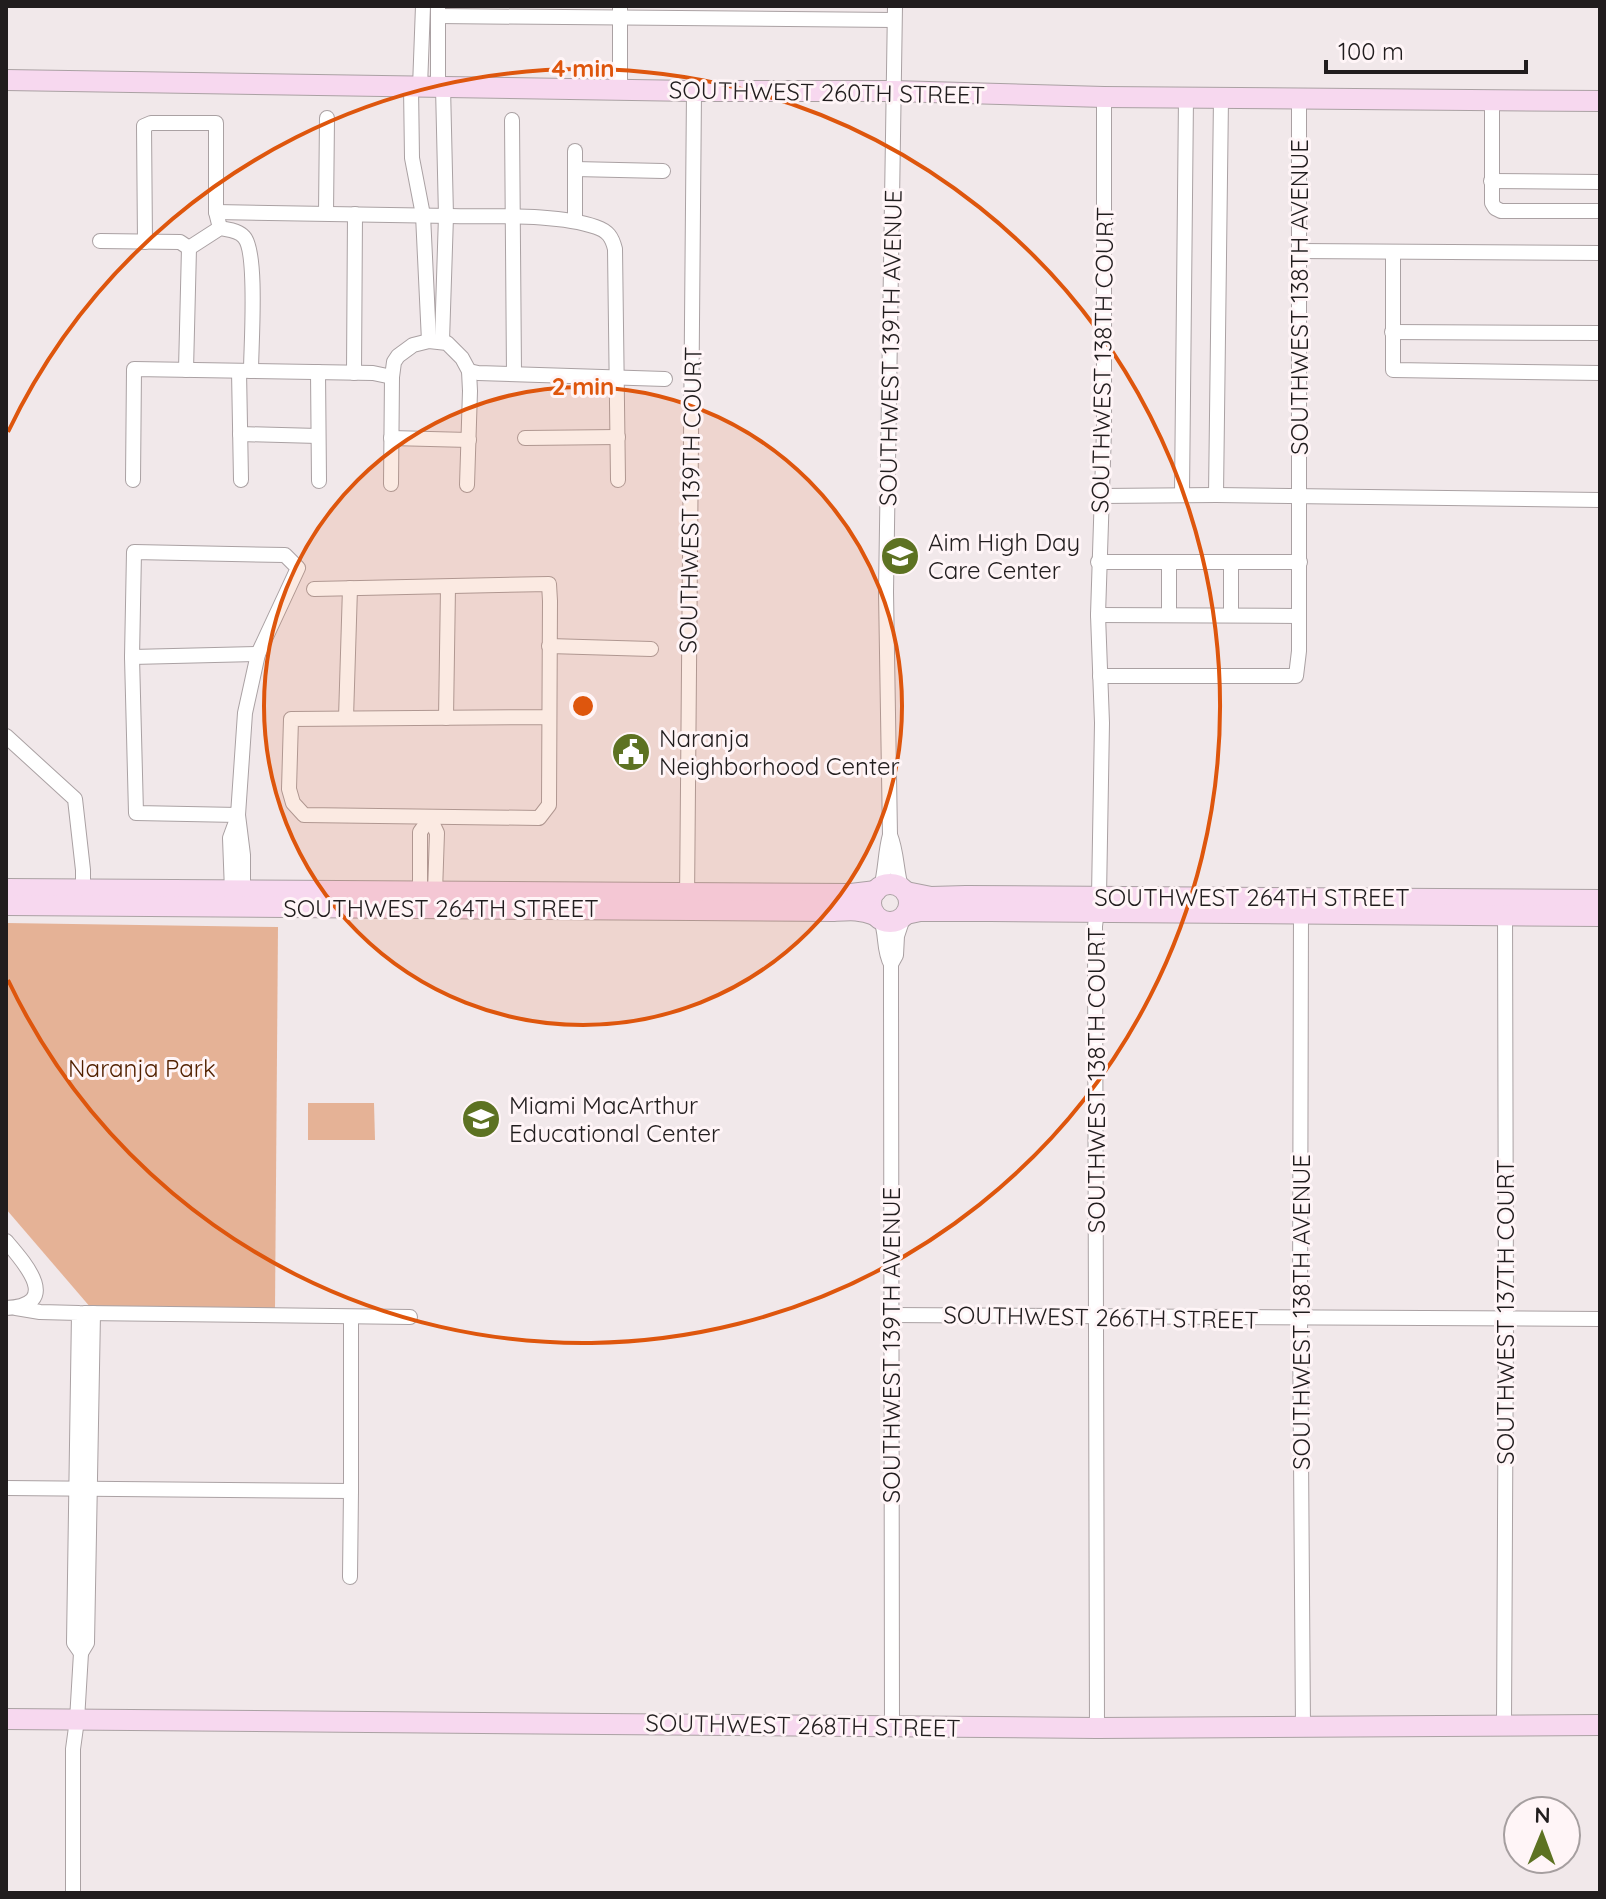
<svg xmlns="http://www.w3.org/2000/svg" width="1606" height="1899" viewBox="0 0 1606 1899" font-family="Quicksand,sans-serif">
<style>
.green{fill:#e5b296}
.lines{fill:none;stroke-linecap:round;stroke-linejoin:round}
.street-casing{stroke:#aaa1a3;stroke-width:16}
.secondary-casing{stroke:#aaa1a3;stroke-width:22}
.street{stroke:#fff;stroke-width:14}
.secondary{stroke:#f7d8ef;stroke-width:20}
.ring{fill:none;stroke:#de560d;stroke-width:4}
.labels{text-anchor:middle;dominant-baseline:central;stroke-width:6;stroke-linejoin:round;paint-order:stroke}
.street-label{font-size:24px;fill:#211d1e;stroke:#fff5f7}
.poi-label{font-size:24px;fill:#211d1e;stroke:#fff5f7;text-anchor:start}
.park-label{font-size:24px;fill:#522100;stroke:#fff5f7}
.centre{fill:#de560d;stroke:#fff5f7;stroke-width:4}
.ring-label{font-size:24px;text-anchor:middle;font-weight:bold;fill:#de560d;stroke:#fff5f7;stroke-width:6;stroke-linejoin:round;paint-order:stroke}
</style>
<rect width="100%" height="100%" fill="#f1e8ea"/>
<g class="green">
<polygon points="6,923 278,927 275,1309 91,1308 6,1209"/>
<polygon points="308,1103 374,1103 375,1140 308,1140"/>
</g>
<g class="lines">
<defs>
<g id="street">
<polyline points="438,8 438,87"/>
<polyline points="438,16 894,20"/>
<polyline points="411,87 412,158 423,215 429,341"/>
<polyline points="420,87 423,6"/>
<polyline points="620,90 620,6"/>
<polyline points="1492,101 1492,203 1495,208 1501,211 1600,211"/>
<polyline points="512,120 514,374"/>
<polyline points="575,169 663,171"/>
<polyline points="1491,181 1600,182"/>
<path d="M216,212C294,213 372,214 450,216C493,217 556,213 596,227C608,231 612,237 615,249L618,480"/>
<polyline points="326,213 327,118"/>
<polyline points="575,221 575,151"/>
<polyline points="100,241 180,242 189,248"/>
<polyline points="145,242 144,126 151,123 216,123 216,212 220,228"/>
<path d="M189,248L220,228C228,230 238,230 244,237C258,252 251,346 251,371"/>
<polyline points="1299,251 1600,253"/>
<polyline points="1393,252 1393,370 1600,373"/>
<polyline points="1392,332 1600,333"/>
<polyline points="442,341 446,216 443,87"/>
<polyline points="186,370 189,248"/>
<polyline points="239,371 241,480"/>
<polyline points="469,371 478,373 665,379"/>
<polyline points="318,372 319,481"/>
<polyline points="354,373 355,214"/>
<polyline points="240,434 318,436"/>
<polyline points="391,438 469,440"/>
<polyline points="525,438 618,437"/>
<polyline points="133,480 134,369 373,373 392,377"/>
<polyline points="391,484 392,377 394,362 398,356 413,345 429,341 447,343 462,358 469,371 470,391 467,485"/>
<polyline points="1182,495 1186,97"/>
<polyline points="1216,495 1221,98"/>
<polyline points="1101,496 1216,495 1600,500"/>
<polyline points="1098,562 1300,562"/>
<polyline points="314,589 549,584 550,601 549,805 539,818 304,815 293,803 289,789 291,719 548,717"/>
<polyline points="1098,615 1299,616"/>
<polyline points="1169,615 1169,562"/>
<polyline points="1231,615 1231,562"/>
<polyline points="549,646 651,649"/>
<polyline points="132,657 258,654"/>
<polyline points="1100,676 1296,676 1299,651 1299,98"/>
<polyline points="346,718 350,588"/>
<polyline points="446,718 448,587"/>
<polyline points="6,736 75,799 83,870 83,896"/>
<polyline points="238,815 136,813 132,657 134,552 285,555 298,568 258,654 245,713 238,815 243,855 243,891"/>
<polyline points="430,818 437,833 435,892"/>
<path d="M890,835C897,852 896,870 901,887"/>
<path d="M881,887C886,870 885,852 890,835L886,592L895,6"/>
<polyline points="232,891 230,838 237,819"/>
<polyline points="420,892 420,832 430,818"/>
<polyline points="687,902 694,91"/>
<polyline points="1301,906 1300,1319 1303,1727"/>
<path d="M881,920C887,935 883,950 891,964"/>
<path d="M6,1241C24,1262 63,1305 6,1308"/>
<polyline points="16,1308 40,1312 79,1313 74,1643 81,1653 87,1643 93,1313"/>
<polyline points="84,1313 410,1317"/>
<polyline points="891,1315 1600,1319"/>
<polyline points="6,1488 351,1491 350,1577"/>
<polyline points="351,1491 351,1317"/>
<polyline points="1504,1724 1506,1318 1505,907"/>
<polyline points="892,1725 891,996 891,964 896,955 897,936 903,918"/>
<polyline points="1097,1728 1095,926 1099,896 1102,723 1098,615 1104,430 1104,97"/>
<polyline points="73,1893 73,1749 77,1720 81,1653"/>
</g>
<g id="secondary">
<polyline points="6,80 694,91 893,91 1104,97 1600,101"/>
<circle cx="890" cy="903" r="19"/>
<polyline points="6,889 851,894 876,891"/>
<polyline points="906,892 931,897 966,896 1600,900"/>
<path d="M6,905L834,911C850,910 860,909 875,915"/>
<polyline points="906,914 920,911 990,911 1600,916"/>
<polyline points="6,1719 1097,1728 1600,1725"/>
</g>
</defs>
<use href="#street" class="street-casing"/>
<use href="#secondary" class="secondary-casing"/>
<use href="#street" class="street"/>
<use href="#secondary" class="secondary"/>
</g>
<circle cx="583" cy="706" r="319" fill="#de560d" fill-opacity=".12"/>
<g class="ring">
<circle cx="583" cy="706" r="319"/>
<path d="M8 432A637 637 0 1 1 8 980"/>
</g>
<defs>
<symbol id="school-disc" viewBox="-11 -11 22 22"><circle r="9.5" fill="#5d7222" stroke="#fff5f7"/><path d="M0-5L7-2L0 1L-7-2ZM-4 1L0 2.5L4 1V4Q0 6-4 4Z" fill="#fff"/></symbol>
<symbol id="civic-disc" viewBox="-11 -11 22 22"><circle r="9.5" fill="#5d7222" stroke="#fff5f7"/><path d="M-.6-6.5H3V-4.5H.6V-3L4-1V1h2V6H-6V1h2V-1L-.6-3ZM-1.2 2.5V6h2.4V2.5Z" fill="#fff"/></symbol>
</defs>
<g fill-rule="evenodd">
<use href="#school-disc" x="878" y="534" width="44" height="44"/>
<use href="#civic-disc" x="609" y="730" width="44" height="44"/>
<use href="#school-disc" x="459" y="1097" width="44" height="44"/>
</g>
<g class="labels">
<g class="street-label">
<text transform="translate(827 92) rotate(1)">SOUTHWEST 260TH STREET</text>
<text transform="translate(1299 297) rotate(-90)">SOUTHWEST 138TH AVENUE</text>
<text transform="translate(890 348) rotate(-89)">SOUTHWEST 139TH AVENUE</text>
<text transform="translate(1102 360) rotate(-89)">SOUTHWEST 138TH COURT</text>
<text transform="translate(690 500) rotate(-89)">SOUTHWEST 139TH COURT</text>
<text x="1252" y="897">SOUTHWEST 264TH STREET</text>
<text x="441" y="908">SOUTHWEST 264TH STREET</text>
<text transform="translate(1096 1080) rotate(-90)">SOUTHWEST 138TH COURT</text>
<text transform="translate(1301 1312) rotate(-90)">SOUTHWEST 138TH AVENUE</text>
<text transform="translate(1505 1312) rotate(-90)">SOUTHWEST 137TH COURT</text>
<text transform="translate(1101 1317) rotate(1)">SOUTHWEST 266TH STREET</text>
<text transform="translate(891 1345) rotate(-90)">SOUTHWEST 139TH AVENUE</text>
<text transform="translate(803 1725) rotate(1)">SOUTHWEST 268TH STREET</text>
</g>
<g class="poi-label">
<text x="928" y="542">Aim High Day<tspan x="928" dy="28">Care Center</tspan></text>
<text x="659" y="738">Naranja<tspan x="659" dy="28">Neighborhood Center</tspan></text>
<text x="509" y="1105">Miami MacArthur<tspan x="509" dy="28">Educational Center</tspan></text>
</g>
<g class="park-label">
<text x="142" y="1068">Naranja Park</text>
</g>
</g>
<circle cx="583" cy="706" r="12" class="centre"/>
<g class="ring-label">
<text x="583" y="77">4 min</text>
<text x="583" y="395">2 min</text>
</g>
<rect width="1606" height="1899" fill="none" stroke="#211d1e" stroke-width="16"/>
<g transform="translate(1542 1835) rotate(1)"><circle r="38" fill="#fff5f7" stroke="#a69fa0" stroke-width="2"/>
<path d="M0-6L14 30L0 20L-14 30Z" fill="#5d7222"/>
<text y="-12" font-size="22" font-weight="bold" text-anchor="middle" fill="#211d1e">N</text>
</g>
<path d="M1326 60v12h200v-12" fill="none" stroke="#211d1e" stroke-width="4"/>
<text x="1338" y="60" font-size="24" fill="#211d1e" stroke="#fff5f7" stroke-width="6" paint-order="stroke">100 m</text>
</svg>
